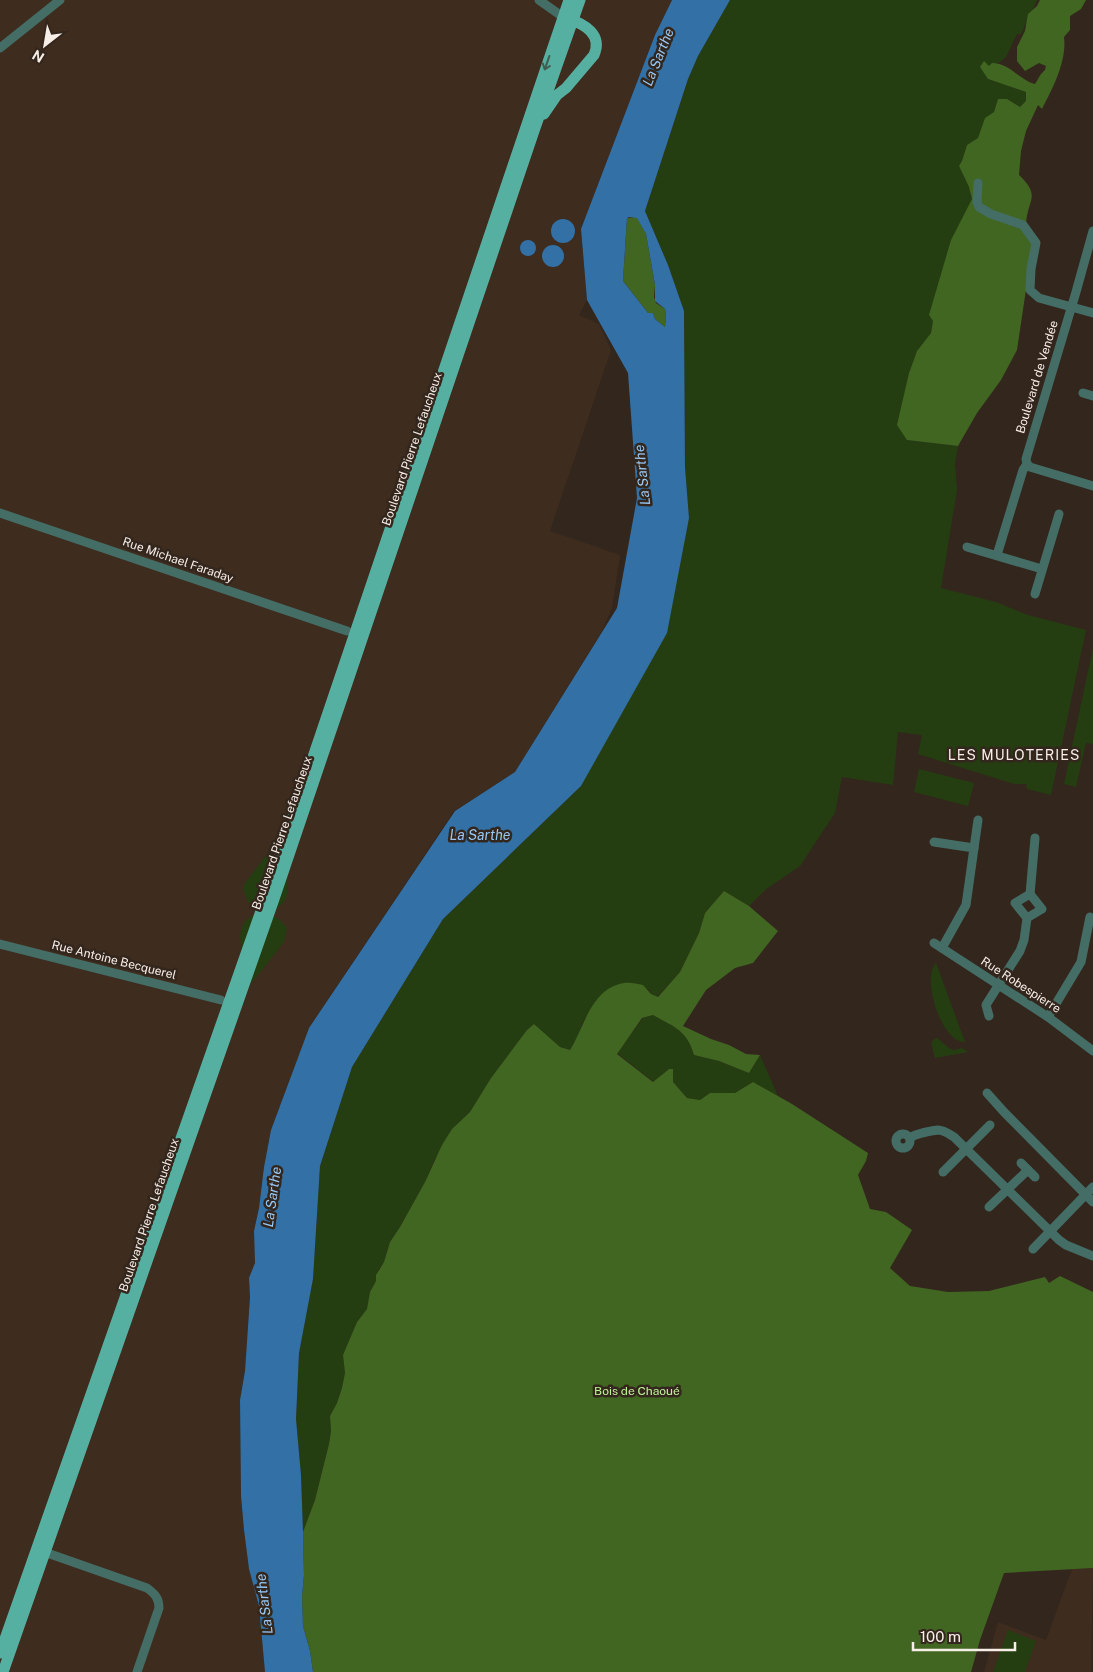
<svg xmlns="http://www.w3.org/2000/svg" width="1093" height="1672" viewBox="0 0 1093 1672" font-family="'Public Sans',sans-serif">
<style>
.built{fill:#3e2c1e}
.green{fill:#253e11}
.forest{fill:#406622}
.water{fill:#3270a5;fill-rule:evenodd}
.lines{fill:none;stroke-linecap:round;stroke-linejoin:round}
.minor{stroke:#446d66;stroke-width:9}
.major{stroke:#56b0a2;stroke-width:11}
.oneway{stroke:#415d52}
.labels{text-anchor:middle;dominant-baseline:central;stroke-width:5;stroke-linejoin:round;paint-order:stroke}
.street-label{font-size:12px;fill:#f7eee8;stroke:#33261d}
.park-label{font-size:12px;fill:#bdf697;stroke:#33261d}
.water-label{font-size:14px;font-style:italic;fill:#97c7f4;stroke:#33261d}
.neighbourhood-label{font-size:14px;letter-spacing:1px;fill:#f7eee8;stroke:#33261d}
</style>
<rect width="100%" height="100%" fill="#33261d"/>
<g class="built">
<polygon points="0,0 672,0 655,35 581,229 587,300 579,315 599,324 611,350 550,531 620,555 612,608 602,631 515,772 454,811 309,1028 271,1130 264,1167 259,1208 254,1231 255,1263 249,1281 250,1297 245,1371 240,1400 241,1496 244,1530 249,1569 259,1606 265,1672 0,1672"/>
<polygon points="1093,1568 1091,1672 984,1672 998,1622 1046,1640 1072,1569"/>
</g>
<g class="green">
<polygon points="730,0 1037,0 1021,34 1017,34 1006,57 999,63 992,63 988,79 1026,92 1027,101 1020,107 1007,99 998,99 994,112 985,119 978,139 967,145 962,162 959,166 969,187 972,199 933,321 931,333 917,351 909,373 906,389 907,440 958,446 955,464 957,490 941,588 996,602 1028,615 1086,630 1051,795 1027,789 1026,784 1014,784 918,754 922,735 898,732 893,785 842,777 835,813 800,866 765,890 749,906 724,891 705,913 699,933 680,972 657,997 651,994 648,989 596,1000 582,1024 577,1039 570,1050 560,1047 534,1024 527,1030 491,1078 470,1112 452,1129 433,1163 425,1182 400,1227 390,1242 384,1262 379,1269 376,1281 370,1292 367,1309 357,1322 343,1355 345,1373 342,1388 337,1403 330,1416 331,1431 329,1444 315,1500 303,1532 301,1475 296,1419 299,1352 313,1279 320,1166 352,1067 443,919 581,786 689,518 685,467 684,311 668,265 645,211 688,79 698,56"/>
<polygon points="1093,648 1093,744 1086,743 1076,787 1064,784"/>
<polygon points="919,769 974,783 968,806 914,792"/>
<path d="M290,824L244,960C242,949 237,933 244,923C247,918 256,914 261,911L248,902L243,889L245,883Z"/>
<path d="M285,869C288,891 292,901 270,913L281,921L287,928L284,942L255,979L243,990Z"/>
<path d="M936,963L965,1042C941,1043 921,977 936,963Z"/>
<path d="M653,1015C674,1027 687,1030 694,1055L719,1061L749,1073L760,1055L778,1096L753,1082L735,1093H710L700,1100L687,1098L673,1082L668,1069L654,1082L617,1053L643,1018Z"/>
<polygon points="937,1038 949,1048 954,1050 962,1048 968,1052 935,1058 931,1043 934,1039"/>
<polygon points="1008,1630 1036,1641 1025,1672 993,1672"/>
</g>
<g class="forest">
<path d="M1040,0H1086L1081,9L1070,16V30L1064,37C1067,61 1053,88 1042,109L1038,105L1026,131L1021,151L1019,175C1042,197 1027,199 1026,225L1034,236L1017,350L1001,380L977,413L958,446L907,440L897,425L909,373L917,351L931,333L933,321L929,315L951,240L972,199L969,187L959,166L962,161L967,145L978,138L985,118L994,112L998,99H1007L1020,107L1026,101V92L988,79L980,67L984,61L989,66L992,63C1010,63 1019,80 1035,84L1041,74L1045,70L1046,66L1039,63L1025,71L1017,61V47L1025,31L1028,14L1037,6Z"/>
<polygon points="637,217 646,234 655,285 654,297 656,303 665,309 666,314 665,327 655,319 653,313 648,313 623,281 627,218"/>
<path d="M724,891L749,906L778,931L753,963L735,968L706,990L683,1026L711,1039L729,1045L746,1054L760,1055L749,1073L719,1061L694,1055C687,1030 674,1027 653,1015L642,1018L617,1054L653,1082L669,1069H673V1082L687,1098L700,1100L710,1093H735L753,1082L792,1104L868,1153L866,1161L858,1175L870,1209L886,1212L912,1230L890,1268L910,1286L948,1292L989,1291L1045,1277L1049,1283L1060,1276L1093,1292V1568L1004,1573L980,1640L971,1672H313L310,1651L303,1626L302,1597L304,1575L303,1532L315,1500L329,1444L331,1431L330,1416L337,1403L342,1388L345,1373L343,1355L357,1322L367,1309L370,1292L376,1281V1275L384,1262L390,1242L400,1227L425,1182L442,1145L452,1129L470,1112L491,1078L527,1030L534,1024L560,1047L570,1050C584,1028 591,988 624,983C630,982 637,984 643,985L651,994L658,997L680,972L699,933L705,913Z"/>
</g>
<g class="water">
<path d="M672,0H730L698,56L688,79L645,211L668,265L684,311L685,467L689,518L667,633L581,786L443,919L352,1067L320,1166L313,1279L299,1353L296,1419L301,1475L303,1532L304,1575L302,1597L303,1626L310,1651L313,1672H265L259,1606L249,1569L244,1530L241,1496L240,1400L245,1371L250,1297L249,1278L255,1263L254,1231L259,1208L264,1167L271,1130L309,1028L455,811L515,772L617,608L637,498L628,373L587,300L581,229L655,35ZM629,217L637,218L646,234L655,285V301L665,309L666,314L665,327L655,319L653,313H648L623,281L627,218Z"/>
<circle cx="563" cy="231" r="12"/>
<circle cx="528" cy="248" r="8"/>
<circle cx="553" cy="256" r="11"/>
</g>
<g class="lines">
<g class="minor">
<polyline points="539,0 563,17"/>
<polyline points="0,48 60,0"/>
<polyline points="978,183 977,202 979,207 991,214 1023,225 1036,243 1031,269 1030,290 1039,298 1093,313"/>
<polyline points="1093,231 1076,292 1026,459 1027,464 1030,467 1093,486"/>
<polyline points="1083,393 1093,396"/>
<polyline points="0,513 347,631"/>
<polyline points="967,547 1042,569"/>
<polyline points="997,555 1023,470 1027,464"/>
<polyline points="1035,594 1059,514"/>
<polyline points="934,842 974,848 966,905 942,948"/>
<polyline points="974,848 978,820"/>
<polyline points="1030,894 1035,838"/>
<polyline points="934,943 1048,1017 1093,1051"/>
<polyline points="0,944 221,1000"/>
<polyline points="989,1016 986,1005 1020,951 1024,940 1027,918 1015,903 1030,894 1042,909 1027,918"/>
<polyline points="1048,1017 1081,962 1090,917"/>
<polyline points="987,1093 1004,1112 1093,1202"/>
<circle cx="903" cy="1141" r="7"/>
<path d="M910,1138C915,1134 931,1131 938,1130C944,1130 949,1134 954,1137L1059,1240L1066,1245L1093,1256"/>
<polyline points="1021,1163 1035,1177"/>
<polyline points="943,1172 990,1125"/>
<polyline points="989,1207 1028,1170"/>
<polyline points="1033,1249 1093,1187"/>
<path d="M50,1554L147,1588C155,1594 159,1598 159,1608L137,1672"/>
</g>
<g class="major">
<path d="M544,114L557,95L566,88L594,55C603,34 584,24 567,18"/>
<polyline points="0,1653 261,911 569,0"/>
<polyline points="3,1672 274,899 535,128 580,0"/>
</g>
</g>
<defs><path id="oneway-shaft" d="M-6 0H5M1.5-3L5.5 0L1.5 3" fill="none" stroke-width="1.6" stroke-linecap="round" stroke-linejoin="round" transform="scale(1.25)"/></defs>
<use class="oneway" href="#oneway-shaft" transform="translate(547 63) rotate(109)"/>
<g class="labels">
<g class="street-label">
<text transform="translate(1037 377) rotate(-73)">Boulevard de Vendée</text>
<text transform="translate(412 449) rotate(-71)">Boulevard Pierre Lefaucheux</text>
<text transform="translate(178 560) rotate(19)">Rue Michael Faraday</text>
<text transform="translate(282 833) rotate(-71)">Boulevard Pierre Lefaucheux</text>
<text transform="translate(114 960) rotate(14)">Rue Antoine Becquerel</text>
<text transform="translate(1021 985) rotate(33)">Rue Robespierre</text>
<text transform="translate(149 1215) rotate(-71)">Boulevard Pierre Lefaucheux</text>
</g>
<g class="park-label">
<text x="637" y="1391">Bois de Chaoué</text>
</g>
<g class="water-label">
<text transform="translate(658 57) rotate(-68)">La Sarthe</text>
<text transform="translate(642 475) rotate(-96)">La Sarthe</text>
<text x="480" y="835">La Sarthe</text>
<text transform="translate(272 1197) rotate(-82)">La Sarthe</text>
<text transform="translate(264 1604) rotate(-97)">La Sarthe</text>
</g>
<g class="neighbourhood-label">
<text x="1014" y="755">LES MULOTERIES</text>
</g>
</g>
<g transform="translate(45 45) rotate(211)" stroke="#33261d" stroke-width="4" paint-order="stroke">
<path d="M0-4L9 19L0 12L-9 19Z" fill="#f7eee8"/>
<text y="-8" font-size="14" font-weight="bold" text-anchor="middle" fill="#f7eee8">N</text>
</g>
<path d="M913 1642v8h102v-8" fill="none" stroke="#f7eee8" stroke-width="2.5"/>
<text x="920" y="1642" font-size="15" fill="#f7eee8" stroke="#33261d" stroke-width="4" paint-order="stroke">100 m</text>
</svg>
